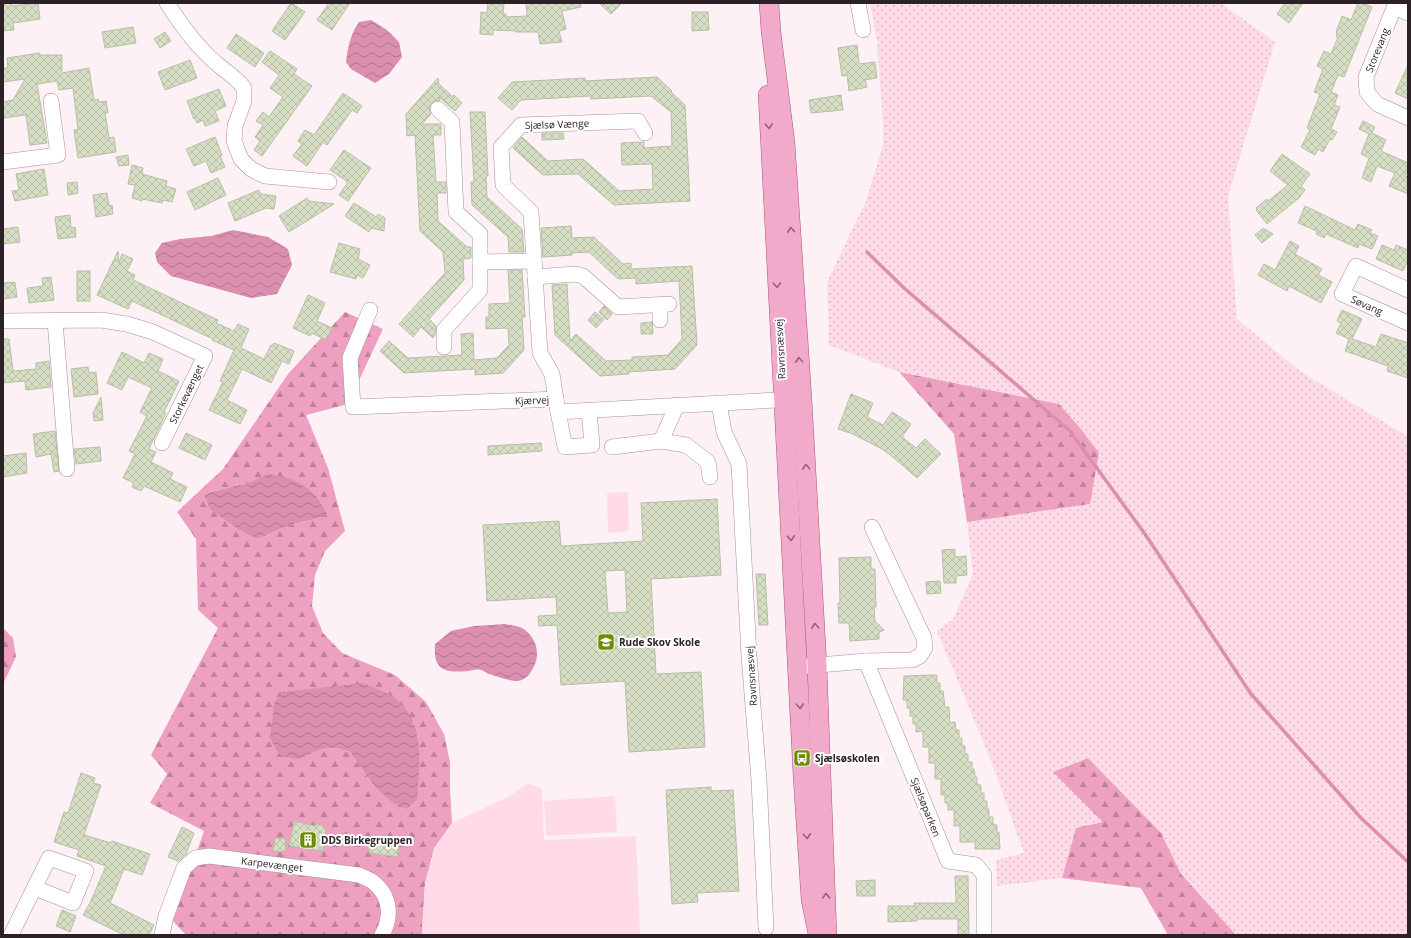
<svg xmlns="http://www.w3.org/2000/svg" width="1411" height="938" viewBox="0 0 1411 938" font-family="'Open Sans',sans-serif">
<style>
.grass{fill:url(#grass-dots)}
.forest{fill:url(#forest-firs);fill-rule:evenodd}
.pitch{fill:#ffdae7}
.water{fill:url(#water-waves)}
.lines{fill:none;stroke-linecap:round;stroke-linejoin:round}
.stream{stroke:#db8fae;stroke-width:3.5}
.building{fill:url(#building-cross-hatch);stroke:#b6bfa5;fill-rule:evenodd}
.minor-casing{stroke:#aa8e98;stroke-width:16}
.major-casing{stroke:#a8567a;stroke-width:20}
.minor{stroke:#fff;stroke-width:15}
.major{stroke:#f2aacb;stroke-width:19}
.oneway{stroke:#8f6678}
.labels{text-anchor:middle;dominant-baseline:central;stroke-width:4;stroke-linejoin:round;paint-order:stroke}
.street-label{font-size:10px;fill:#2c2126;stroke:#fff}
.poi-label{font-size:10px;font-weight:bold;fill:#2c2126;stroke:#fff;text-anchor:start}
</style>
<defs>
<pattern id="grass-dots" width="8" height="8" patternUnits="userSpaceOnUse"><rect width="8" height="8" fill="#ffdae7"/><path d="M2 2h.1M6 6h.1" fill="none" stroke="#dbbbc6" stroke-width="1.8" stroke-linecap="round"/></pattern>
<pattern id="forest-firs" width="22" height="20" patternUnits="userSpaceOnUse"><rect width="22" height="20" fill="#eda0bf"/><path d="M5 1l3.5 6h-7zM16 11l3.5 6h-7z" fill="#c0829b"/></pattern>
<pattern id="water-waves" width="16" height="10" patternUnits="userSpaceOnUse"><rect width="16" height="10" fill="#db8fae"/><path d="M0 5q4-4 8 0t8 0" fill="none" stroke="#b2748d"/></pattern>
<pattern id="building-cross-hatch" width="8" height="8" patternUnits="userSpaceOnUse"><rect width="8" height="8" fill="#d6dfc4"/><path d="M0 0l8 8M0 8l8-8" fill="none" stroke="#b8bfa8"/></pattern>
</defs>
<rect width="100%" height="100%" fill="#fef1f5"/>
<polygon class="grass" points="870,3 1221,3 1275,42 1228,196 1237,319 1300,371 1408,437 1408,935 1236,935 1181,874 1161,833 1087,758 1054,772 1104,822 1076,828 1062,878 997,886 996,860 1024,853 990,758 937,631 953,619 973,574 967,522 1090,504 1099,453 1081,429 1059,404 899,372 829,345 827,282 866,201 883,145 883,120 877,42"/>
<g class="forest">
<path d="M345,312L383,329L348,404L306,415L328,468L345,531L325,551L315,575L312,606L323,633L342,653L395,675L426,702L444,734L450,762V788L452,823L434,849L425,884L422,931L423,935H186L173,921L204,831L150,803L167,774L151,755L218,628L198,610L196,539L177,512L223,469L288,374ZM249,483L311,520L289,525L258,539L204,494L234,486ZM414,722L374,786L350,752L337,748L321,749Z"/>
<polygon points="899,372 1059,404 1081,429 1099,453 1090,504 967,522 954,434"/>
<polygon points="3,628 13,638 16,657 3,684"/>
<polygon points="1088,758 1161,833 1181,874 1236,935 1168,935 1141,888 1062,878 1076,828 1103,822 1053,772"/>
</g>
<g class="pitch">
<polygon points="628,492 629,531 608,533 607,493"/>
<polygon points="528,783 542,789 544,840 636,836 640,935 423,935 422,931 425,884 434,848 452,823 508,797"/>
<polygon points="615,796 617,832 549,836 546,835 544,801"/>
</g>
<g class="water">
<path d="M371,20L387,30L399,42L402,57L389,74L375,83L351,69L346,62C348,47 350,35 359,22Z"/>
<polygon points="233,230 268,237 288,249 292,265 277,294 251,298 171,276 157,262 155,253 162,243 180,239 211,236"/>
<path d="M268,474C297,478 314,487 327,514L311,520L289,525L258,539L240,530L210,509L204,494L234,486L249,483Z"/>
<path d="M505,624C511,625 520,626 525,630C539,641 541,659 530,673C527,677 524,680 518,681C512,682 496,676 489,674C486,673 483,670 481,670C477,669 472,670 469,671C445,673 433,671 435,644L451,631L474,626Z"/>
<path d="M364,683C377,689 392,694 402,704C425,730 419,768 417,799L407,809L392,802L374,786L350,752L337,748L321,749L298,759L280,756L270,738L274,704L282,692Z"/>
</g>
<g class="lines">
<polyline class="stream" points="867,252 904,288 1069,430 1145,534 1251,694 1361,818 1408,862"/>
</g>
<g class="building">
<polygon points="3,3 11,3 12,6 38,3 40,19 13,23 14,30 3,31"/>
<polygon points="291,3 305,12 285,40 272,31"/>
<polygon points="329,3 350,3 332,30 317,20"/>
<polygon points="488,3 504,3 503,14 506,14 506,17 527,16 526,3 580,3 581,7 562,11 566,29 559,31 562,42 540,44 538,32 516,32 516,31 493,30 493,35 480,34 481,12 487,13"/>
<polygon points="599,3 622,3 611,14"/>
<polygon points="1285,3 1303,3 1289,23 1277,14"/>
<polygon points="1358,3 1362,3 1372,7 1344,77 1338,75 1331,92 1338,95 1334,105 1340,107 1331,129 1337,132 1332,140 1330,139 1323,152 1318,149 1315,155 1301,147 1310,130 1307,128 1320,94 1314,92 1323,69 1317,66 1324,51 1331,54 1338,37 1336,36 1337,33 1336,32 1342,16 1351,20"/>
<polygon points="692,12 708,12 709,30 692,31"/>
<polygon points="133,27 136,43 105,48 102,32"/>
<polygon points="165,32 171,41 160,48 154,39"/>
<polygon points="236,34 264,53 255,67 227,48"/>
<polygon points="857,45 859,64 875,62 877,78 865,80 867,87 849,91 847,75 842,76 838,48"/>
<polygon points="270,51 297,69 294,74 312,86 262,156 254,150 260,141 255,137 263,125 256,121 263,112 269,117 283,97 270,88 279,75 262,62"/>
<polygon points="39,53 40,55 62,55 62,73 89,68 94,100 98,99 99,102 106,101 108,113 105,113 109,138 114,137 116,152 78,158 74,130 78,129 73,88 59,90 57,81 37,84 47,143 30,145 26,115 3,118 3,102 13,100 25,79 3,82 3,68 8,68 7,58"/>
<polygon points="190,60 197,78 165,90 158,72"/>
<polygon points="1408,65 1408,99 1395,93"/>
<polygon points="657,77 672,91 671,92 685,105 690,201 614,205 578,174 543,175 513,148 522,137 548,161 583,159 619,191 653,189 652,164 622,165 621,143 644,142 644,148 672,146 671,112 651,96 591,99 590,96 521,100 512,110 498,98 512,82 585,78 585,81"/>
<polygon points="438,78 439,84 453,97 454,95 462,103 455,111 439,97 440,100 435,101 431,103 429,107 431,114 422,124 441,124 441,135 433,135 436,182 446,182 446,193 437,193 438,221 467,247 471,247 471,258 463,259 464,280 429,319 436,326 435,335 433,338 421,327 413,337 399,324 445,273 443,252 420,231 415,135 407,136 406,114"/>
<polygon points="219,89 226,106 215,111 219,121 205,126 203,120 197,123 195,118 194,119 187,101"/>
<polygon points="343,93 362,106 357,113 352,110 327,145 323,142 307,166 293,156 302,144 298,141 305,130 314,135"/>
<polygon points="841,95 843,110 811,113 809,100"/>
<polygon points="470,112 485,112 488,176 486,176 487,197 522,229 524,252 509,252 508,237 472,205 471,182 474,182"/>
<polygon points="1363,121 1375,127 1372,133 1386,140 1381,151 1408,163 1408,169 1405,176 1408,177 1408,194 1389,186 1395,173 1377,166 1371,182 1362,178 1369,158 1361,154 1369,134 1359,129"/>
<polygon points="542,133 563,133 564,139 542,140"/>
<polygon points="215,137 222,155 220,156 225,167 211,173 206,161 194,166 186,149"/>
<polygon points="344,150 371,168 348,201 339,195 348,182 330,170"/>
<polygon points="1282,154 1310,174 1301,186 1305,190 1299,198 1267,224 1256,210 1257,210 1256,208 1267,199 1268,201 1288,185 1270,171"/>
<polygon points="128,155 129,165 119,166 116,157"/>
<polygon points="132,165 143,168 142,174 167,181 166,186 176,189 172,202 163,200 162,203 142,199 142,201 132,198 135,185 128,184"/>
<polygon points="44,169 48,195 15,201 12,191 19,190 16,174"/>
<polygon points="218,178 226,195 195,210 187,192"/>
<polygon points="77,182 78,193 68,195 67,183"/>
<polygon points="259,190 261,194 276,196 274,209 266,208 235,221 228,203"/>
<polygon points="107,193 109,206 112,205 113,214 96,217 93,195"/>
<polygon points="307,198 309,201 334,204 289,232 279,216"/>
<polygon points="354,203 376,217 378,214 385,218 384,231 371,228 369,232 345,216"/>
<polygon points="1305,206 1355,230 1358,224 1372,230 1370,233 1378,236 1372,249 1359,244 1358,248 1326,234 1324,238 1316,234 1317,231 1298,223"/>
<polygon points="70,215 71,228 75,227 76,237 58,239 55,217"/>
<polygon points="571,226 572,238 594,237 623,264 631,263 631,269 692,266 697,345 675,369 628,372 629,374 600,376 555,335 552,285 567,284 570,341 576,334 606,361 632,360 632,357 668,355 682,339 679,281 636,284 636,278 618,279 589,252 572,253 572,255 543,257 541,228"/>
<polygon points="18,227 20,242 3,244 3,229"/>
<polygon points="1263,228 1273,234 1262,243 1255,235"/>
<polygon points="1290,241 1299,246 1295,254 1322,269 1318,275 1332,282 1321,303 1289,286 1287,291 1258,275 1264,264 1275,270"/>
<polygon points="339,243 360,249 358,259 370,265 363,278 357,275 356,279 330,272"/>
<polygon points="1382,245 1394,250 1396,245 1408,250 1408,260 1403,271 1376,259"/>
<polygon points="118,251 119,263 122,254 133,259 127,271 135,275 133,280 218,320 216,323 234,331 238,324 249,329 241,348 264,359 271,345 273,345 274,343 294,351 289,364 282,361 271,383 242,369 227,400 247,410 240,424 209,410 223,382 220,381 234,350 212,340 213,339 132,301 128,309 97,295"/>
<polygon points="508,270 522,270 525,317 522,317 524,350 503,373 475,375 475,369 404,373 380,351 389,341 408,358 462,355 461,334 473,333 474,360 497,358 509,345 508,328 486,329 486,317 489,317 489,304 510,303"/>
<rect x="77" y="271" width="13" height="30"/>
<polygon points="51,277 54,300 29,303 27,288 43,286 42,278"/>
<polygon points="15,282 17,297 3,299 3,283"/>
<polygon points="308,295 325,303 317,321 332,328 326,340 312,333 310,336 293,328"/>
<polygon points="604,306 612,314 607,320 599,312"/>
<polygon points="1342,310 1362,319 1352,339 1376,347 1381,334 1408,343 1408,378 1387,371 1388,366 1345,351 1349,339 1336,333 1341,323 1337,321"/>
<polygon points="595,312 604,319 596,328 588,320"/>
<polygon points="652,322 653,334 641,334 641,323"/>
<polygon points="3,339 9,339 13,371 36,369 36,363 49,361 51,387 26,390 25,381 3,383"/>
<polygon points="122,352 144,363 149,353 163,359 158,371 179,381 164,412 166,413 149,449 156,452 151,462 173,473 170,479 187,487 180,502 144,486 141,491 132,487 134,483 123,478 135,454 129,451 147,416 140,412 152,388 128,377 122,390 107,383"/>
<polygon points="88,367 89,373 96,372 98,394 74,397 71,369"/>
<polygon points="851,394 873,403 867,417 883,425 892,412 911,424 902,437 916,448 925,439 941,454 917,478 894,458 882,449 853,434 838,429"/>
<polygon points="101,397 103,420 94,421 93,413"/>
<polygon points="55,431 59,471 54,472 51,454 36,457 33,434"/>
<polygon points="186,433 212,445 205,460 179,448"/>
<polygon points="541,443 542,451 488,455 488,446"/>
<polygon points="100,447 101,461 76,464 74,449"/>
<polygon points="26,453 27,473 3,477 3,456"/>
<path d="M717,499L721,575L651,579L656,674L701,672L705,747L629,752L625,681L561,685L557,625L539,626L538,616L557,615L556,597L487,601L483,525L559,521L561,546L643,541L641,503ZM625,570L627,612L608,613L605,571Z"/>
<polygon points="955,549 955,557 966,556 967,575 956,576 956,583 944,583 942,550"/>
<polygon points="871,557 871,569 875,569 876,607 874,607 875,621 884,630 879,632 879,639 850,641 849,623 839,623 838,603 840,603 839,558"/>
<polygon points="756,574 765,574 768,625 759,625"/>
<polygon points="940,581 941,593 927,594 926,582"/>
<polygon points="937,675 937,683 940,683 940,691 943,691 945,707 949,707 950,723 955,722 956,730 959,730 959,738 962,738 962,746 965,746 965,754 968,754 968,762 972,762 972,769 974,769 975,777 977,777 977,785 981,785 981,793 984,793 984,801 987,801 987,809 989,809 989,817 993,817 993,825 997,825 997,833 999,832 1000,849 975,849 975,842 960,842 960,826 954,826 954,810 948,810 948,803 945,803 945,795 941,795 941,779 935,779 935,763 929,763 929,747 923,747 923,731 916,732 916,724 913,724 913,716 910,716 910,708 907,708 907,700 903,700 904,676"/>
<polygon points="81,773 95,778 93,783 101,785 84,835 111,843 112,841 150,854 142,875 124,869 110,903 154,925 149,935 124,935 83,915 90,903 106,866 77,856 79,850 54,842 64,812 68,813"/>
<polygon points="711,787 711,791 733,790 739,891 697,893 698,902 672,904 666,790"/>
<polygon points="294,821 315,826 316,824 326,827 323,851 289,846"/>
<polygon points="182,827 194,833 186,854 178,861 168,857"/>
<polygon points="370,836 400,841 397,857 369,853"/>
<polygon points="275,838 286,839 285,852 273,851"/>
<polygon points="955,876 968,876 969,935 958,935 958,919 917,919 917,921 888,922 888,906 914,906 914,903 956,903"/>
<polygon points="875,880 875,896 857,896 856,881"/>
<polygon points="62,910 76,916 70,932 56,926"/>
</g>
<g class="lines">
<defs>
<g id="minor">
<path d="M167,3C181,25 196,46 216,63C226,72 236,77 244,88V101L235,126L234,141L241,159L251,169L265,176L329,182"/>
<polyline points="858,3 863,30"/>
<polyline points="1396,3 1366,77 1367,92 1377,104 1408,118"/>
<polyline points="1395,7 1408,13"/>
<polyline points="438,109 452,122 456,212 480,234 480,290 444,330 444,347"/>
<polyline points="645,133 638,121 521,125 501,147 503,185 531,212 540,353 552,374 558,412 795,399"/>
<polyline points="3,162 58,155 51,101"/>
<polyline points="480,262 534,261"/>
<polyline points="535,277 575,274 583,276 618,307 669,304"/>
<polyline points="1408,290 1356,266 1342,294 1408,323"/>
<polyline points="660,305 660,320"/>
<polyline points="370,310 350,358 353,407 556,399"/>
<polyline points="3,321 101,320 127,324 153,332 205,356 162,443"/>
<polyline points="55,321 67,469"/>
<polyline points="719,403 724,432 739,464 749,656 759,780 766,928"/>
<polyline points="558,412 565,447 592,445 589,410"/>
<polyline points="661,441 677,405"/>
<polyline points="612,447 661,441 686,445 708,462 710,477"/>
<polyline points="866,661 948,861 976,865 984,875 984,935"/>
<polyline points="807,666 866,661 912,660 920,656 925,648 924,638 872,527"/>
<polyline points="11,935 49,858 86,871 73,903 35,888"/>
<path d="M162,935L166,916L184,868L195,858L209,856L359,875C363,877 369,879 373,882C391,896 392,917 382,935"/>
</g>
<g id="major">
<polyline points="769,3 771,32 785,142 802,399 817,665 827,935"/>
<polyline points="768,95 803,777 811,900 818,934"/>
</g>
</defs>
<use href="#minor" class="minor-casing"/>
<use href="#major" class="major-casing"/>
<use href="#minor" class="minor"/>
<use href="#major" class="major"/>
</g>
<defs><path id="oneway-chevron" d="M-2-3.5L2.5 0L-2 3.5" fill="none" stroke-width="1.6" stroke-linecap="round" stroke-linejoin="round"/></defs>
<g class="oneway">
<use href="#oneway-chevron" transform="translate(769 126) rotate(87)"/>
<use href="#oneway-chevron" transform="translate(791 230) rotate(-94)"/>
<use href="#oneway-chevron" transform="translate(777 285) rotate(87)"/>
<use href="#oneway-chevron" transform="translate(799 360) rotate(-94)"/>
<use href="#oneway-chevron" transform="translate(806 467) rotate(-93)"/>
<use href="#oneway-chevron" transform="translate(791 538) rotate(87)"/>
<use href="#oneway-chevron" transform="translate(815 626) rotate(-93)"/>
<use href="#oneway-chevron" transform="translate(800 706) rotate(87)"/>
<use href="#oneway-chevron" transform="translate(807 836) rotate(86)"/>
<use href="#oneway-chevron" transform="translate(826 896) rotate(-92)"/>
</g>
<defs>
<symbol id="school-square" viewBox="-11 -11 22 22"><rect x="-9" y="-9" width="18" height="18" rx="4" fill="#6f8b02" stroke="#fff"/><path d="M0-5L7-2L0 1L-7-2ZM-4 1L0 2.5L4 1V4Q0 6-4 4Z" fill="#fff"/></symbol>
<symbol id="bus-square" viewBox="-11 -11 22 22"><rect x="-9" y="-9" width="18" height="18" rx="4" fill="#6f8b02" stroke="#fff"/><path d="M-5-6H5V4H4V6H2V4H-2V6H-4V4H-5ZM-3.5-4V0h7V-4ZM-3.5 1.2v1.5H-2V1.2ZM2 1.2v1.5H3.5V1.2Z" fill="#fff"/></symbol>
<symbol id="building-square" viewBox="-11 -11 22 22"><rect x="-9" y="-9" width="18" height="18" rx="4" fill="#6f8b02" stroke="#fff"/><path d="M-4-6H4V6H1V3H-1V6H-4ZM-2.5-4.3h1.7v1.8h-1.7ZM.8-4.3h1.7v1.8H.8ZM-2.5-1h1.7V.8h-1.7ZM.8-1h1.7V.8H.8Z" fill="#fff"/></symbol>
</defs>
<g fill-rule="evenodd">
<use href="#school-square" x="596" y="632" width="20" height="20"/>
<use href="#bus-square" x="792" y="748" width="20" height="20"/>
<use href="#building-square" x="298" y="830" width="20" height="20"/>
</g>
<g class="labels">
<g class="street-label">
<text transform="translate(1377 50) rotate(-68)">Storevang</text>
<text transform="translate(557 124) rotate(-2)">Sjælsø Vænge</text>
<text transform="translate(1367 305) rotate(24)">Søvang</text>
<text transform="translate(780 349) rotate(-93)">Ravnsnæsvej</text>
<text transform="translate(186 394) rotate(-64)">Storkevænget</text>
<text transform="translate(532 400) rotate(-2)">Kjærvej</text>
<text transform="translate(751 676) rotate(-94)">Ravnsnæsvej</text>
<text transform="translate(926 807) rotate(68)">Sjælsøparken</text>
<text transform="translate(272 864) rotate(7)">Karpevænget</text>
</g>
<g class="poi-label">
<text x="619" y="642">Rude Skov Skole</text>
<text x="815" y="758">Sjælsøskolen</text>
<text x="321" y="840">DDS Birkegruppen</text>
</g>
</g>
<rect width="1411" height="938" fill="none" stroke="#2c2126" stroke-width="8"/>
</svg>
